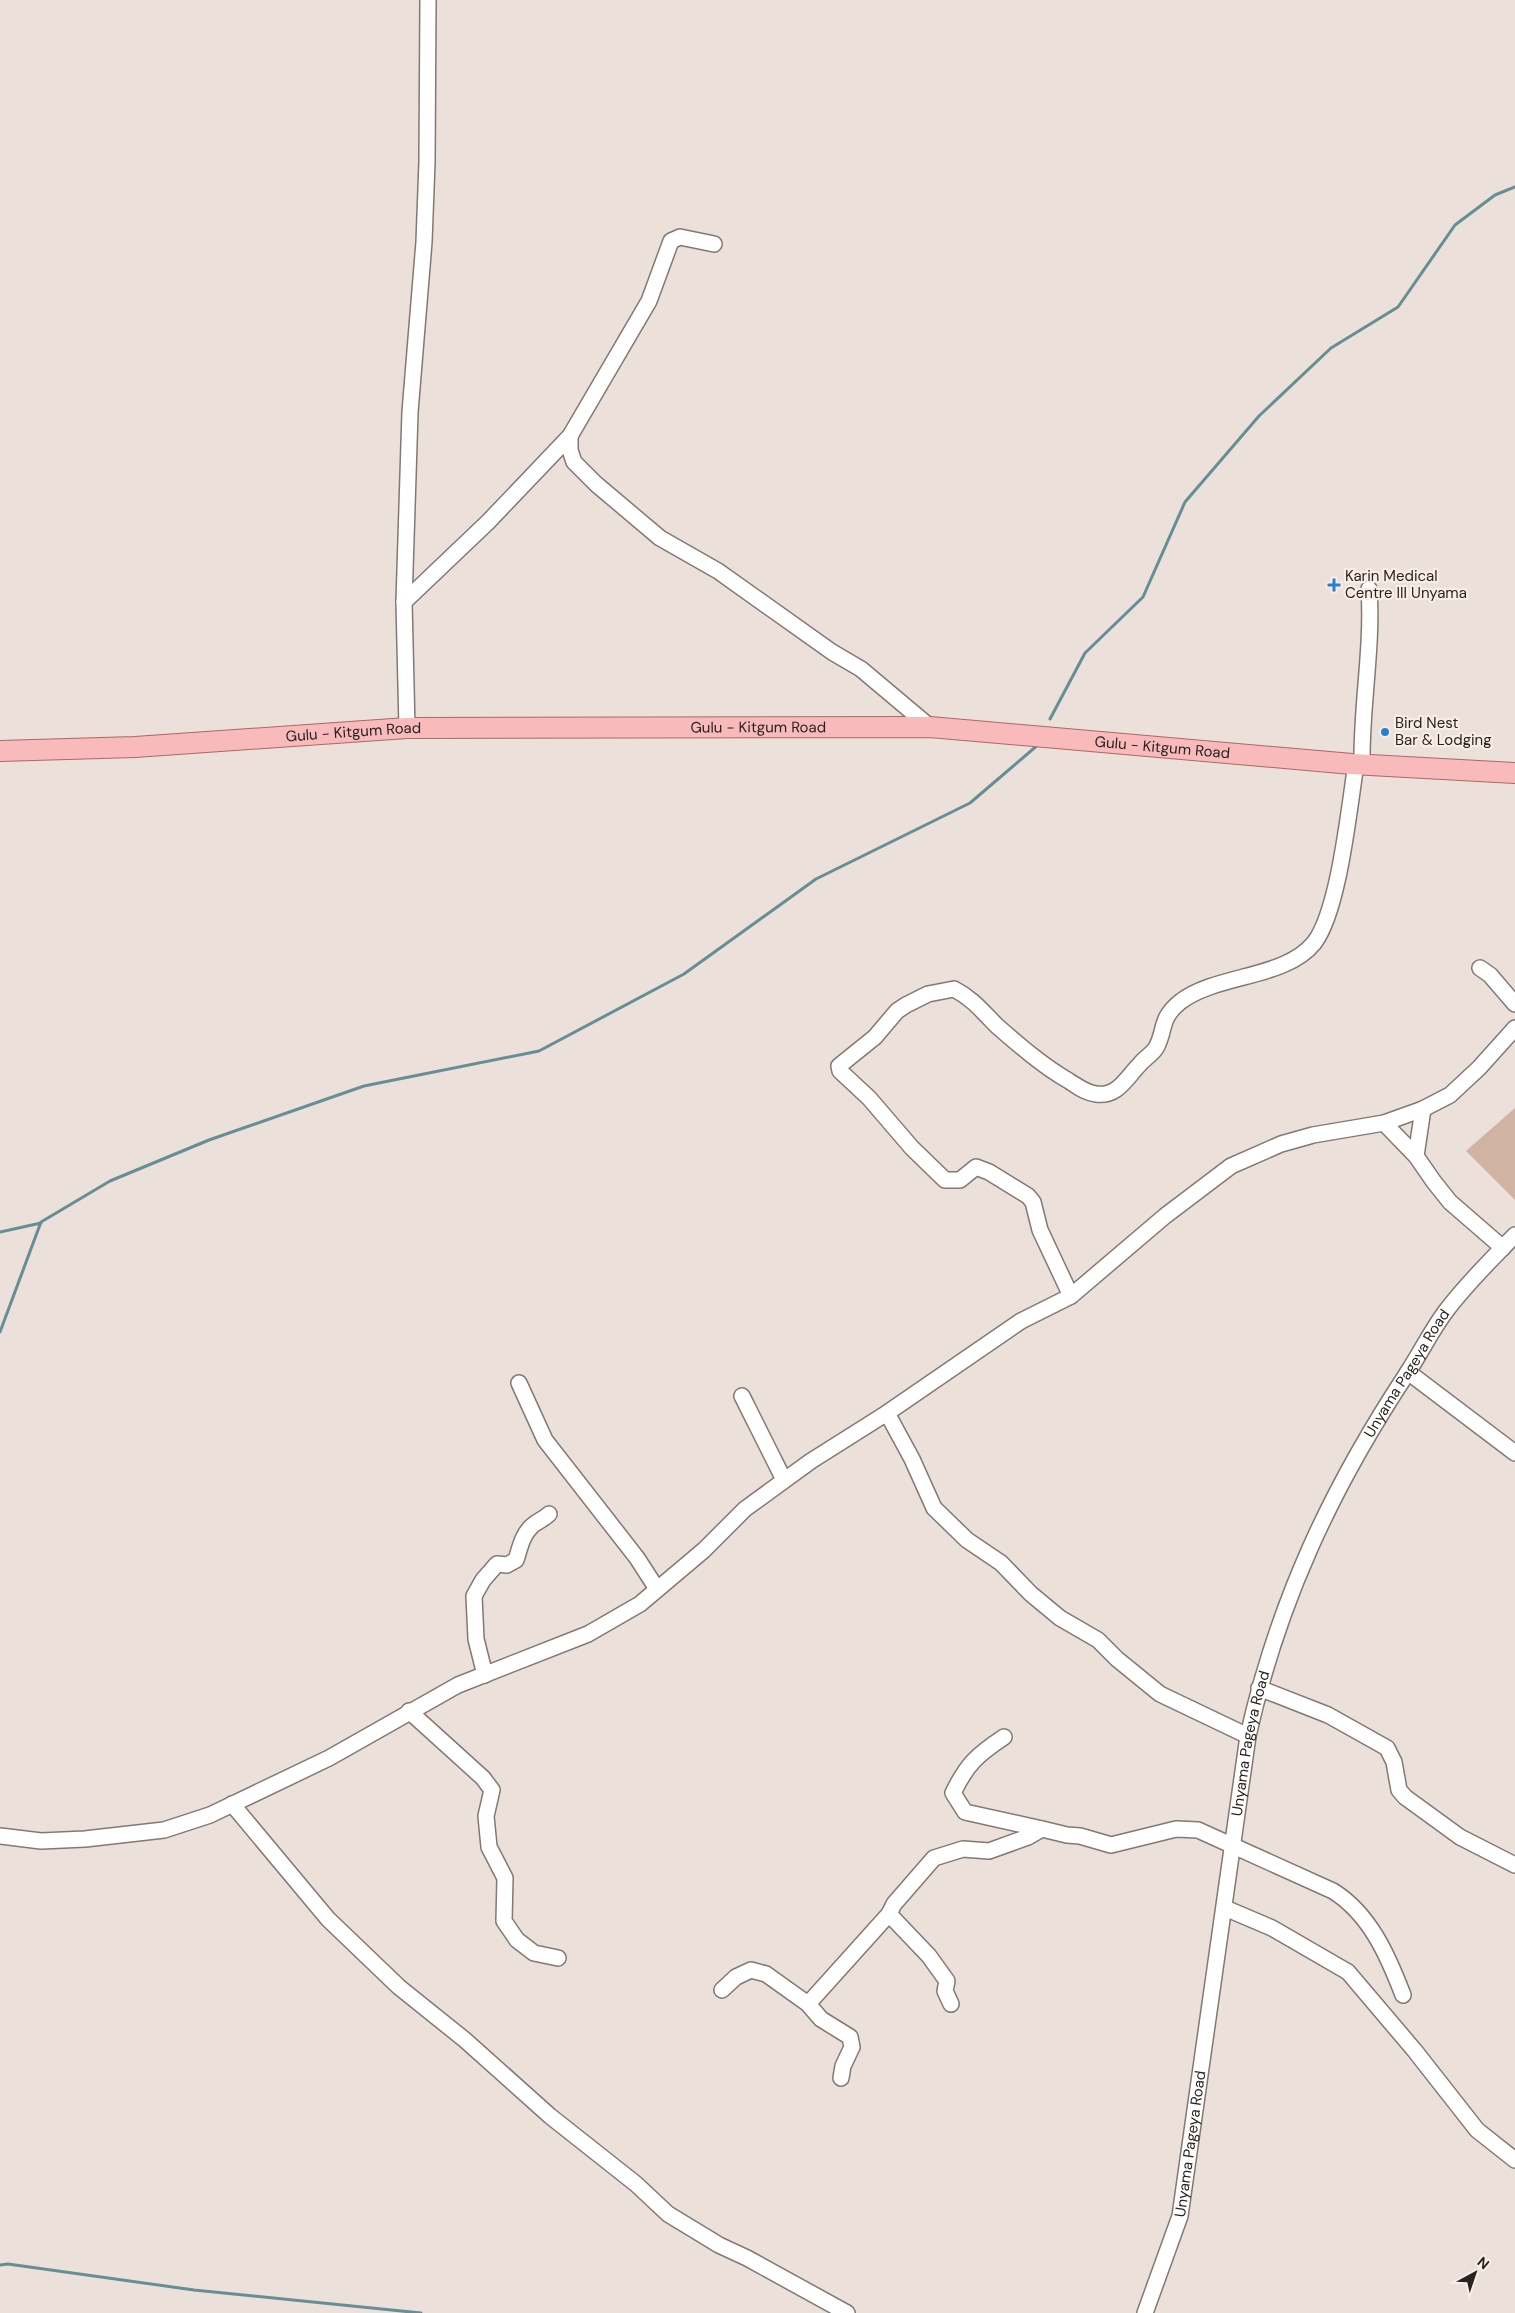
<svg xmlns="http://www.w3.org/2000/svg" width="1515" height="2313" viewBox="0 0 1515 2313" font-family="'DM Sans',sans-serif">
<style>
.green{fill:#d1b3a4}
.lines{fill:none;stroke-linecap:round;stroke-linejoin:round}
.stream{stroke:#658f94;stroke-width:3}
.minor-casing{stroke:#837873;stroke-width:18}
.major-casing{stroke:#ad6767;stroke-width:22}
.minor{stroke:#fff;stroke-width:15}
.major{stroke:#f8baba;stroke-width:20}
.poi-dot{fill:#2781ce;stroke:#f9ede7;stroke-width:2}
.labels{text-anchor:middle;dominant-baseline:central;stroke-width:4.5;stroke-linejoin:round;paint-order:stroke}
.poi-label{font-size:15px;fill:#282321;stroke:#f9ede7;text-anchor:start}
.street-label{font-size:15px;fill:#282321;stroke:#f9ede7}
</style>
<rect width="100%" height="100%" fill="#ece0da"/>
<polygon class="green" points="1515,1108 1515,1200 1466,1151"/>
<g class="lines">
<g class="stream">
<polyline points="1050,719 1085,653 1143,597 1185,502 1259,416 1331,348 1398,307 1455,225 1495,195 1515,187"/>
<polyline points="0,1232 41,1223"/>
<polyline points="0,1332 41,1222 110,1181 209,1140 364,1086 539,1051 684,974 816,879 970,803 1039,744"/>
<polyline points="0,2265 8,2264 194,2290 421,2313"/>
</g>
<defs>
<g id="minor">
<polyline points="570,436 570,450 574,462 596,484 660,538 718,571 832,652 861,669 930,727"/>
<polyline points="404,602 488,522 570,436 649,301 671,241 680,237 714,244"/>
<polyline points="407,728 404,602 410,412 424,242 427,162 428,0"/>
<path d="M1362,765C1361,706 1373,648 1369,589"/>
<polyline points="1480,968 1490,975 1515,1004"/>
<polyline points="1384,1123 1416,1156 1434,1182 1450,1202 1503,1248"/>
<polyline points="1416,1156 1423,1109"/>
<path d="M1071,1296L1040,1230L1033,1202L1028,1196L989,1172L976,1167L960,1180H945L912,1148L869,1098L840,1071L839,1066L875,1037L897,1011L906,1005L928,994L954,989C972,998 983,1012 997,1026C1020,1046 1043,1066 1069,1081C1077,1086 1086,1093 1096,1094C1118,1097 1127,1077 1140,1064C1145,1058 1152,1054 1156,1048C1166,1030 1159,1019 1180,1002C1216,974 1285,979 1314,943C1339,911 1349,808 1356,764"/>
<polyline points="1408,1372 1515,1453"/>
<polyline points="519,1383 545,1440 637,1558 657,1589"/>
<polyline points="742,1396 784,1480"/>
<polyline points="887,1413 912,1459 934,1508 967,1540 1001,1563 1031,1594 1060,1618 1098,1640 1117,1659 1160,1694 1248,1736"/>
<path d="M485,1675L476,1639L474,1596L483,1580L497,1564L507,1565L516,1560C520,1548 522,1535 532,1526C537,1521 543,1520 549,1514"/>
<polyline points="1259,1688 1328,1715 1387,1748 1394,1762 1399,1790 1405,1797 1460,1837 1515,1865"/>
<polyline points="409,1711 483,1778 492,1790 486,1816 489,1847 505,1878 504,1921 517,1940 534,1953 558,1958"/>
<path d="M1004,1737C977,1755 967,1764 953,1793L965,1812L1042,1829"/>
<polyline points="232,1804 328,1919 399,1987 465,2040 550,2116 636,2184 668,2214 719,2245 747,2258 847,2313"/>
<polyline points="0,1836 41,1841 85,1839 164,1830 210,1815 329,1758 458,1685 588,1634 640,1604 704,1550 745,1509 811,1461 887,1413 1021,1321 1071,1296 1165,1216 1231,1166 1281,1144 1313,1135 1384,1123 1423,1109 1450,1095 1479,1068 1515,1028"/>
<polyline points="1225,1908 1272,1928 1348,1972 1415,2051 1477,2130 1515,2160"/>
<polyline points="889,1914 929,1956 947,1981 945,1991 951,2004"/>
<polyline points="722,1990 736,1977 751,1970 766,1974 808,2004"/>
<path d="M841,2078L843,2066L852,2047L850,2037L821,2019L808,2004L889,1914L894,1904L934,1858L963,1849L989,1851L1028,1837L1042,1829L1067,1835L1080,1836L1111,1845L1176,1829L1198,1830L1333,1891C1370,1914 1388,1956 1403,1995"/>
<path id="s1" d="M1145,2313L1180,2216L1248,1736C1278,1602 1331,1489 1406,1375C1420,1354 1431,1331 1446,1311C1467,1283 1491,1260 1515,1235"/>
</g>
<g id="major">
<path id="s2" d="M0,751L135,747L407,728L930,727L1352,764L1515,773"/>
</g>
</defs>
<use href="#minor" class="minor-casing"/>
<use href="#major" class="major-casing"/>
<use href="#minor" class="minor"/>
<use href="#major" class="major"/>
</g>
<g class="poi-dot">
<path d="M1331.5 577.5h5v5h5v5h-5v5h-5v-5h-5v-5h5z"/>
<circle cx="1385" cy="732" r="5"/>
</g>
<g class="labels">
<g class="poi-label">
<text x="1345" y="576">Karin Medical<tspan x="1345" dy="17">Centre III Unyama</tspan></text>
<text x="1395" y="723">Bird Nest<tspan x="1395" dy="17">Bar &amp; Lodging</tspan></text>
</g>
<g class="street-label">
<text stroke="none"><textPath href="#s2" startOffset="759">Gulu - Kitgum Road</textPath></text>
<text stroke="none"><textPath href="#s2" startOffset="354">Gulu - Kitgum Road</textPath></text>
<text stroke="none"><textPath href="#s2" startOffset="1164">Gulu - Kitgum Road</textPath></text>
<text stroke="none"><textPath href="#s1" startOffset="986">Unyama Pageya Road</textPath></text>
<text stroke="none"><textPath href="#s1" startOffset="581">Unyama Pageya Road</textPath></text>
<text stroke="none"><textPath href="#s1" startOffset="176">Unyama Pageya Road</textPath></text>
</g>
</g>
<g transform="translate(1475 2273) rotate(40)" stroke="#f9ede7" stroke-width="4" paint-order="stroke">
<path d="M0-4L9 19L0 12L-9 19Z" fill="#282321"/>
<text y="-8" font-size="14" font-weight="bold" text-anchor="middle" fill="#282321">N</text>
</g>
</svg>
